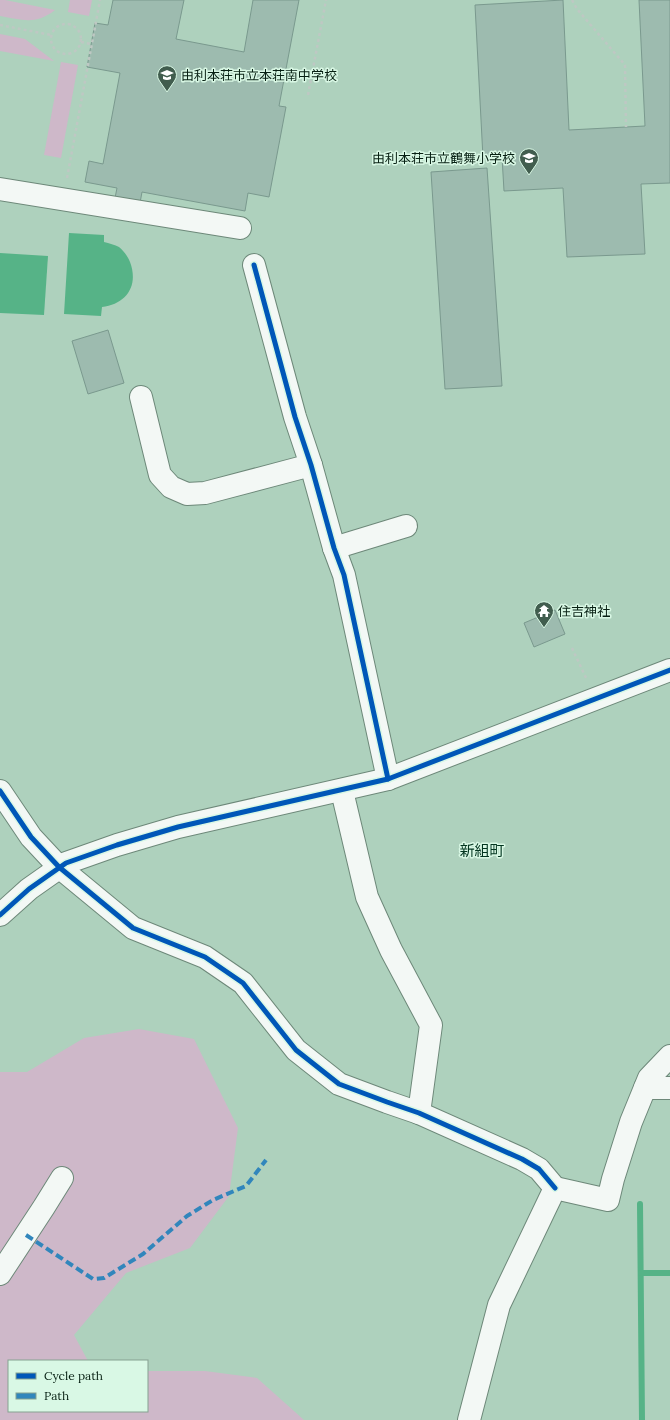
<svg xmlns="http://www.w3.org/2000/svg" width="670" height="1420" viewBox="0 0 670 1420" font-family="Lora,'Noto Sans JP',serif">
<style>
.green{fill:#ceb8c9}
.water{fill:#56b387}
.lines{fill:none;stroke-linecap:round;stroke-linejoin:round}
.stream{stroke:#56b387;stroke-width:6}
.building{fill:#9dbbaf;stroke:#7a998e}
.minor-casing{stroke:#6d8879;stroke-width:24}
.path{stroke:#bec8c3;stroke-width:2.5;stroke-dasharray:3 3;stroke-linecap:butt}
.minor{stroke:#f3f8f5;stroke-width:22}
.quiet{stroke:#3186bc;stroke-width:4;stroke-dasharray:8 4;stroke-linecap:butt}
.cycleway-casing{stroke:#d9f8e5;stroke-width:8}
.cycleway{stroke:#0057b8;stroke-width:5}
.labels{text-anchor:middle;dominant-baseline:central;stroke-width:3;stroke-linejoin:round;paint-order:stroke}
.poi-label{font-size:13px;fill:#061f12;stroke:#d9f8e5;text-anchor:start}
.quarter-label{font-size:15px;fill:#02351f;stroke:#d9f8e5}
</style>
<rect width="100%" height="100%" fill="#aed1bd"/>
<g class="green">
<path d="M0,0H5L55,10C36,25 23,20 0,16Z"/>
<polygon points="70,0 92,0 89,16 68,12"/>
<polygon points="0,34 25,39 54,61 0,51"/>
<polygon points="61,62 78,65 61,158 44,155"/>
<polygon points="139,1029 194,1039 238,1128 229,1196 190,1248 126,1273 74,1335 88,1361 9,1361 9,1411 147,1411 147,1371 205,1371 257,1378 304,1420 0,1420 0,1072 27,1072 84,1038"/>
</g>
<g class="water">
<path d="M69,233L104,235V242C109,243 115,245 119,247C124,251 128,257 130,262C139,286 126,304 102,307L101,316L64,314Z"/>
<polygon points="0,253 48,256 44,315 0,313"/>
</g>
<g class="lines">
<g class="stream">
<polyline points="640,1204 642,1420"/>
<polyline points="641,1273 670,1273"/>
</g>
</g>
<g class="building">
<polygon points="113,0 184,0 176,39 244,52 253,0 299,0 279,106 286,107 269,197 248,193 245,211 142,192 140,203 115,198 117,188 85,182 89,161 103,164 120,73 87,67 95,23 108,25"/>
<polygon points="563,0 569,130 645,126 639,0 670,0 670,183 641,184 645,254 567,257 563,188 504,191 502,157 483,158 475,5"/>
<polygon points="487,168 502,386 445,389 431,172"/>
<polygon points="108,330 124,383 88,394 72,341"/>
<polygon points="555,610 565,634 534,647 524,623"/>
</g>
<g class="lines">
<defs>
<g id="minor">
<polyline points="0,189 240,228"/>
<polyline points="254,265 295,417 311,465 334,548 344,575 388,779"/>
<polyline points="141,397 160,475 171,487 187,494 205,493 311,465"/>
<polyline points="334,548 406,526"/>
<polyline points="0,791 31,837 59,867 133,928 205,957 243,983 296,1050 339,1084 387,1102 419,1113 522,1159 539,1169 555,1188"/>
<polyline points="342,791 367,897 391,950 431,1025 419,1113"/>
<polyline points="0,915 29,889 66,863 117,845 178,827 388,779 670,670"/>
<polyline points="645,1088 670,1088"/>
<polyline points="0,1274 44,1207 62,1178"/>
<polyline points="469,1420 499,1305 555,1188 608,1200 613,1179 631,1122 649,1078 670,1056"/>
</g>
</defs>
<use href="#minor" class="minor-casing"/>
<g class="path">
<polyline points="572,0 577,9 625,65 626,127"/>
<circle cx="66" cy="39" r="15"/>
<polyline points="0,25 51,35"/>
<polyline points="81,42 91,44"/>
<polyline points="308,95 326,0"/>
<polyline points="67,178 100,0"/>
<polyline points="572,648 587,680"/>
</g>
<use href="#minor" class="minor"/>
<polyline class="quiet" points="26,1235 93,1279 104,1278 143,1254 187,1216 213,1200 246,1186 266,1160"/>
<defs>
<g id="cycleway">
<polyline points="254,265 295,417 311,465 334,548 344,575 388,779"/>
<polyline points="0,791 31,837 59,867 133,928 205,957 243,983 296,1050 339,1084 387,1102 419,1113 522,1159 539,1169 555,1188"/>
<polyline points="0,915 29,889 66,863 117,845 178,827 388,779 670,670"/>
</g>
</defs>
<use href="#cycleway" class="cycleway-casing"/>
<use href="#cycleway" class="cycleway"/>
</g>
<defs>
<symbol id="school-pin" viewBox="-11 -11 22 30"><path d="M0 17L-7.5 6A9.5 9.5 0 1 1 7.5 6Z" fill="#415d4e" stroke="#d9f8e5"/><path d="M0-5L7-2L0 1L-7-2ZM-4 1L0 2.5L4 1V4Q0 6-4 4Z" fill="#fff"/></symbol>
<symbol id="temple-pin" viewBox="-11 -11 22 30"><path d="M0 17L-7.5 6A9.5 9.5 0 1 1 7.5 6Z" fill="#415d4e" stroke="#d9f8e5"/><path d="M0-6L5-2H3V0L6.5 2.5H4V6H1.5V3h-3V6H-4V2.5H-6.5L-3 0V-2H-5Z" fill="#fff"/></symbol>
</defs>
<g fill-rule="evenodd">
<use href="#school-pin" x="156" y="64" width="22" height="30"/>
<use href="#school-pin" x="518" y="147" width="22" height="30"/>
<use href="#temple-pin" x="533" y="600" width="22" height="30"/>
</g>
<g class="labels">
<g class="poi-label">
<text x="181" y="75">由利本荘市立本荘南中学校</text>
<text x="515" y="158" text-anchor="end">由利本荘市立鶴舞小学校</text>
<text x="558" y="611">住吉神社</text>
</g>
<g class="quarter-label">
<text x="482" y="850">新組町</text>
</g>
</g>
<rect x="8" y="1360" width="140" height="52" fill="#d9f8e5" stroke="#85a191"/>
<rect x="16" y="1373" width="20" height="6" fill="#0057b8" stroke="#85a191"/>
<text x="44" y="1380" font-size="12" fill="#061f12">Cycle path</text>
<rect x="16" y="1393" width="20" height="6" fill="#3186bc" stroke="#85a191"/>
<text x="44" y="1400" font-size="12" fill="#061f12">Path</text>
</svg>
